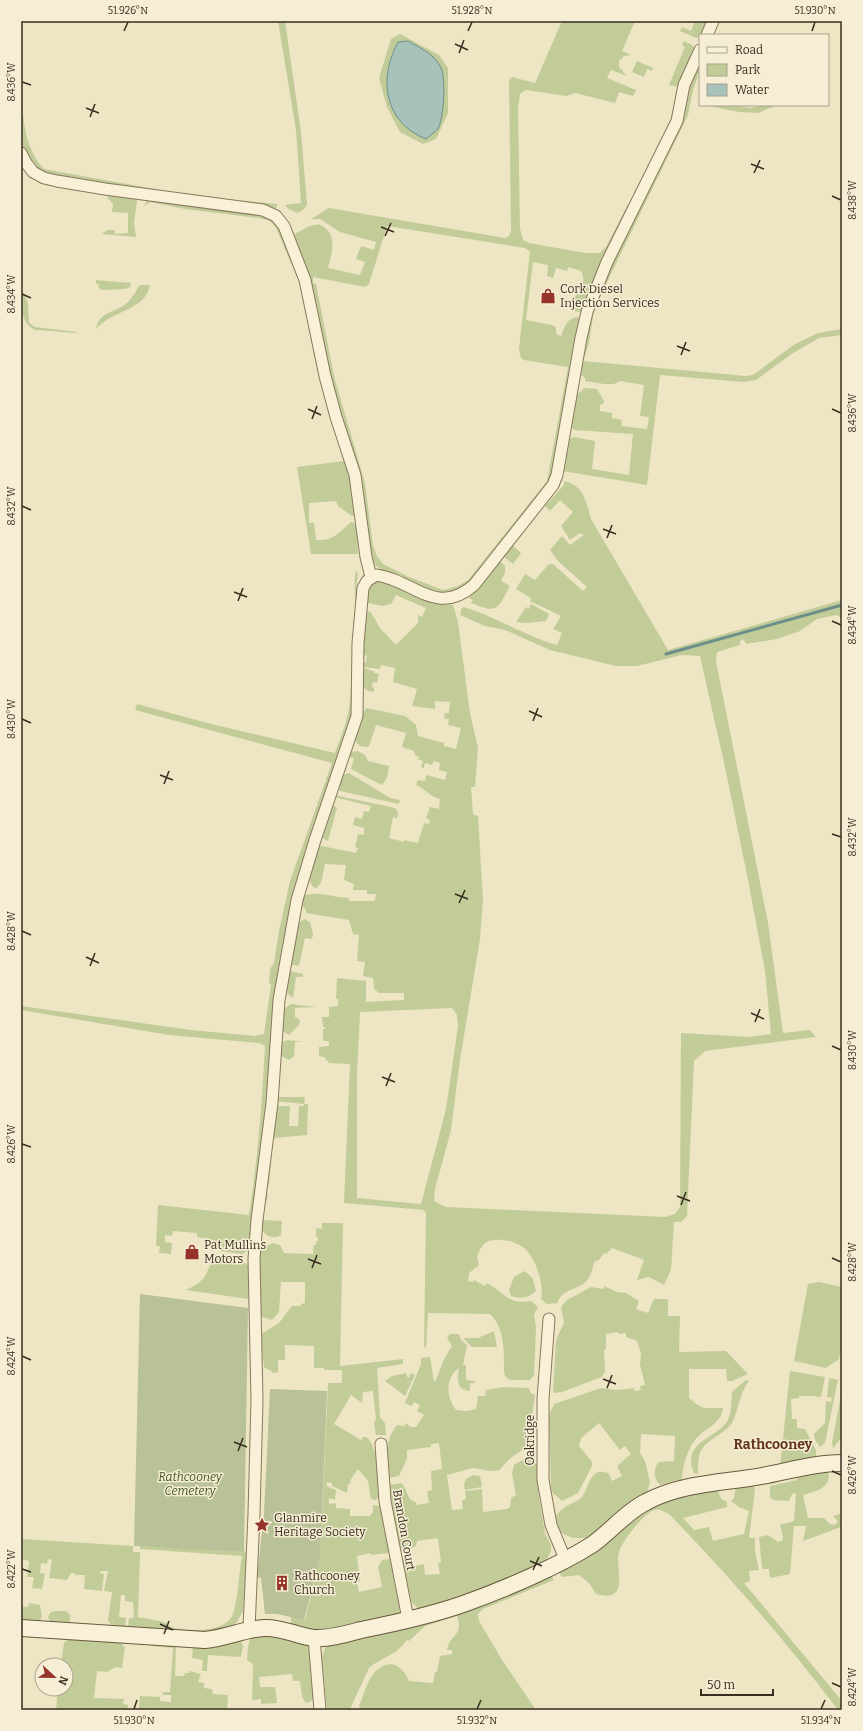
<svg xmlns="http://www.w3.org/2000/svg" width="863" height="1731" viewBox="0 0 863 1731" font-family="Bitter,serif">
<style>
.green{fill:#c1cc99;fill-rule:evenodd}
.cemetery{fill:#b8c198}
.water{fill:#a7c1bb;stroke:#6d8f8a}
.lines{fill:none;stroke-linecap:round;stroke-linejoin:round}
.stream{stroke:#6d8f8a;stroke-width:3}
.street-casing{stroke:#88775b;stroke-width:13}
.secondary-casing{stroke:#6a583e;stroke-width:18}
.street{stroke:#f8f1d8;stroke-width:11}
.secondary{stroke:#f8f1d8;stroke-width:16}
.ticks{fill:none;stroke:#392d1f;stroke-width:1.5}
.labels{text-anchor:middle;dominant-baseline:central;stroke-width:3;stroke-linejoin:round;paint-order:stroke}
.poi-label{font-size:12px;fill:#392d1f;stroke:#f5eed4;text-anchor:start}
.street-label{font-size:12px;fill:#392d1f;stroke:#f5eed4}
.park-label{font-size:12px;font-style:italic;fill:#455526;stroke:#f5eed4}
.quarter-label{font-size:14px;font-weight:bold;fill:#64331f;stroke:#f5eed4}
.neatline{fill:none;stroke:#392d1f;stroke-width:1.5}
.ticks-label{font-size:10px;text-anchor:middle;fill:#392d1f}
</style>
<rect width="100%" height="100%" fill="#eee5c5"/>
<g class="green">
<polygon points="278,21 285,21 301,132 307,204 305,208 298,213 288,209 285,205 301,203 296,130"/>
<path d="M562,21H635L622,51L631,55L624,56L619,61V67L627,76L611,70L607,78L636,90L633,96L619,92L615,103L575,93L566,96L526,90L520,94L518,108L520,229L523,240L529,243L585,253H599L606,247L628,204L633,206L584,309L579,312L575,311L573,300C578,290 588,285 581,271L568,267L567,271L556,268L553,278L547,276L548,265L533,262L526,320L552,325L556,327V334L561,336C564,327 567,318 578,317L581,321L552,479L471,583C463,588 455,593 445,594C431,596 395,579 382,571C377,567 373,562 370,557L351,450L292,235C300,232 307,226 315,225C319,224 322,225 324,227C338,237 331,255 328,268L360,275L365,262L356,259L361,246L374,250L376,242L340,232L320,219H311L329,208L505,238L509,236L511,231L509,80L512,77L535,83ZM387,226L525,248L530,252L519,349L521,358L524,360L568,367L547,481L468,580L458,586L443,590L409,577L383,564L377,556L373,546L365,483L334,376L316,284L313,283V277L365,287L369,284Z"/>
<polygon points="695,21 709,21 703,35 696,38 680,31 682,27 691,31"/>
<path d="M400,34L439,55L448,68V113L436,139L423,144L400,132L387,107L379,78L391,39ZM408,41L441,68L443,89V114L391,55L398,42Z"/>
<polygon points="684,41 692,45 696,49 679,87 669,85 685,47 682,45"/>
<polygon points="700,56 700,70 693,90 688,115 595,307 592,305"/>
<polygon points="637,61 653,68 652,71 647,69 644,77 632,72"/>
<path d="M21,83C23,114 22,145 44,169L188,195L277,204V207L275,208L186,198L66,179L39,172L24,151L21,138Z"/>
<polygon points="704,105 736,105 750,108 764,105 777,105 758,113 739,112"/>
<polygon points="113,195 135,198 137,201 134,223 136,237 101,234 108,230 115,230 115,234 128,233 128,213 112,212 113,204 107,197"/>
<path d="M152,199L266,214L279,225L299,273L348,460L357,512L355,515L352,516L338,506L336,501L309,503V523H314L316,540C334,541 338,533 351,522L354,523L357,529L358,554H311L297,467L344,461L322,388L300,284L276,228L270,221L259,218L185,209L150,202L143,207L147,201Z"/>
<polygon points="96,280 131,283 130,287 126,289 101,290 98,287 99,284 96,284"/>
<path d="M140,285H150C145,311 113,310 96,329C99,310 118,313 129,301C133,297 136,290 140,285Z"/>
<path d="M21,287L28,303L29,323L35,327L77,332V333L35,330C19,322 21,302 21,287Z"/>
<polygon points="590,316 593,317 589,343 583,361 746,376 753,375 795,344 818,333 842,329 842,335 819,338 793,353 756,380 744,382 660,375 647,485 562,471 568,440 574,437 595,441 592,469 629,475 633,434 575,430 570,427 576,394 582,391 584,388 597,389 604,401 603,404 600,405 600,411 612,413 612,418 622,420 621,426 647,429 649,417 640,416 644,385 620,381 614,384 604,384 585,381 585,378 580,374"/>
<path d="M564,481C584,486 586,501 591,519L668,650L842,600V618L836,615L817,619L800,631L777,639L746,644L743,639L740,641V645L717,652L716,661L768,923L783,1033L810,1030L816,1037L705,1051L694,1061L687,1216L681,1222H674L671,1270L664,1285L649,1277L637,1280L644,1260L612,1248L606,1254L604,1253L599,1260L594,1262C588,1297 567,1281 557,1303L547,1304L541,1299C544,1285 537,1263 528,1252C520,1241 496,1236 485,1243C481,1246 479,1252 477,1257L479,1265L469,1273L468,1281L473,1282L474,1280L485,1286L487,1283C505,1293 508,1305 531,1301L538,1307L534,1315L536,1328L534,1375L530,1380H510L505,1376L504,1372C504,1352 505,1328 490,1314L428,1313L426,1348L424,1347L426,1213L424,1210L344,1203L350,1064L329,1063L324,1057L319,1056V1047L329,1046V1041H323V1029H325V1027H323L322,1017H329V1007L338,1006V999H336L337,978L366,981V1002L404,1000V993H379L374,989L373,978L363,976L365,962L357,961L359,935L353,934L349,920L306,913V910L301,904L303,896C317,890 334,898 349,898V901H375L376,894H367V890H353L354,884L344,880L346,865L325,864L321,883L316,888L313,887L308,878L317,845L356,853L358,848L355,847L358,834L364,835V828L353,825L355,817L362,819L364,811L369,812L371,806L334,797V795L395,808L398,812L397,818L393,817L389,838L404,842V840L418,843L424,823L429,824L430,820L426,818L430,807L439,809L440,799C430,797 426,789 416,785L418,780L425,781L426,775L445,780L447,772L439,770L440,763L434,761L432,765L425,763L424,768L421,767L423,761L418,759L419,757L415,755L414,751L402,747L406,733L376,725L369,746L366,747L360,746L355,741C358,732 361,714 366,708L405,716L416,725L418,736L444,743V746L456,749L461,728L448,725L449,719H444L445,713H449L450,702L435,701V709L412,706L417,689L393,682L395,668L381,665L380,669L362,667V664L366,662L367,656L362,654L365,614L370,611L380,628L396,645L418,623V615L422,617L426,608L396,595L391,604L382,606L368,603C364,590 372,581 384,580L435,603L453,605L458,622L470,713L478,748L475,787H471L473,814L478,816L483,900L480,939L460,1060L451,1130L435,1189L434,1201L446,1207L665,1217L675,1214L680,1207L681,1033L749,1037L771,1034L765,971L748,880L725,767L700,656L682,655L637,666H616L550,650L505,630L485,626L460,615L461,609L464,607C496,617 525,636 557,645L562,633L553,629L561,616L530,601L531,598L516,589L525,574L535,580L549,564H553L583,591L587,587L557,560L550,550L562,536L570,545L584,535L580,533L570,540L561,526L573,512L560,500L550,511L545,506L564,485ZM452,1008L457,1015L458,1026L446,1109L421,1204L357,1198V1075L360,1012Z"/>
<polygon points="512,545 521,553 513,564 504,557"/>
<path d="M500,561L505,566V573L501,581L510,586C497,610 498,614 471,603L473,600L469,598Z"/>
<path d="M356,570L358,575L356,587L359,590L353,715L292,901L281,966L251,1249L242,1254L220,1251L214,1245L213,1240L197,1237V1233L173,1231L172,1236L165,1235V1242L172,1243L171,1254L159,1253L160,1246H156L158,1205L249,1215C258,1159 262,1103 265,1046L259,1043L169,1035L21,1010V1006L191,1030L255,1036L264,1034L271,985L269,983L270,969L274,963L279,931L290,881L332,763L135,710L137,704L215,725L335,753C341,736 349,718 350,700C353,670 352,639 355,609C356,596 353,583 356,570Z"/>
<polygon points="531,604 549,614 546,621 525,623 516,622 526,607 529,609"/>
<polygon points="362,668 374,671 374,673 379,674 377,683 373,682 372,687 374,688 374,692 368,691 362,686"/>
<polygon points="358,751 365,755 368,761 389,766 387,778 382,785 351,769 354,758 348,757 350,752"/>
<polygon points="349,773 390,798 400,800 399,804 340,791 337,786 341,775"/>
<polygon points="335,806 337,808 328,841 320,837 329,807"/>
<polygon points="304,919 310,922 313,934 312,939 305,938 299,966 289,964 295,926"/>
<polygon points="289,971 303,974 303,977 296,977 293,998 287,993"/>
<polygon points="291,1004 316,1007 295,1008 295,1017 300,1020 299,1025 289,1035 283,1031 284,1009"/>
<polygon points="288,1040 304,1042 295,1042 294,1056 289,1060 281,1056 282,1042"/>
<polygon points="275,1097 305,1097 304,1104 308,1104 307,1135 273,1138 269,1186 267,1184 274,1106 290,1106 289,1126 298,1126 299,1106 304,1106 304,1104 275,1101"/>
<path d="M268,1193L267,1201L265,1200L262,1220L282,1221L281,1235C273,1240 265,1236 261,1228L264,1198Z"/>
<path d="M322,1223H343L340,1366L403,1359V1364L377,1368L380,1417L385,1423L386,1435H376L374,1423L376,1419L373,1391L363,1392L362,1403L351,1395L334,1424L361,1440L363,1437H366C378,1443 378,1484 380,1497L375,1500L371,1499L368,1481L358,1469L351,1479L350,1484H348L347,1493L332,1486V1483L327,1482L326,1486L336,1490L335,1500L329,1498V1504L336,1503V1508L350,1509V1516H370L373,1512V1505L381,1506L389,1553L371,1555V1553L357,1556L360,1581L357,1582L359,1592L382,1587L378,1567L382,1560L390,1559L400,1613L398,1615L320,1634L291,1624V1617L305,1620L320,1558L328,1383H342V1370H324V1368H314V1346L285,1345V1360H278V1372L274,1373L264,1367L261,1334L279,1323L292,1306H301V1304L305,1303V1282H281L279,1312L272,1320L260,1316L259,1253L260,1249L273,1243L280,1245L284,1253L313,1254L314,1245H316V1242L318,1241V1237H316V1228L322,1229Z"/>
<path d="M218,1258L241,1260L250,1267L248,1299L186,1290C192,1287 198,1284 203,1279C209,1271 209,1262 218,1258Z"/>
<path d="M525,1271L533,1279L536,1291C530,1298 520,1299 511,1296L509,1290L514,1277Z"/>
<polygon points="819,1282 842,1287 842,1342 839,1359 826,1368 794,1361 808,1284"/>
<path d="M604,1286L617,1292L626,1293L639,1301L636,1309L648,1313L654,1299H668V1316H680L679,1352L726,1351L748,1374L732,1381H727L726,1369H689V1398L696,1404L704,1408H723C721,1425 704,1428 695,1440C687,1450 682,1468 682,1481L678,1482V1480L660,1485C653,1478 653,1469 659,1462L674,1461L675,1436L641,1434L640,1453L645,1461L650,1482L647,1493L588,1541L587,1538H573L561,1533L555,1516C559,1513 560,1511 564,1508C568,1504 575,1503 580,1499C590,1490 588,1466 608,1473L612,1481L622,1476L617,1466L631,1454L625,1446L620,1450L599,1423L581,1438L579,1446L592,1462V1466L578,1493L562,1501L552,1492L551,1486L549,1415L554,1404L601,1388L618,1390L634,1388L635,1391L641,1390L640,1386L645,1385L640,1365L641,1353L637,1341L626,1337V1333L619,1334L618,1332L606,1334V1349L604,1350L605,1371L602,1377L562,1392L554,1393L553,1392L556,1340L564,1323L561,1307L567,1300L591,1287L604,1289Z"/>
<polygon points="494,1331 497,1347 472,1347 463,1338 478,1338"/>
<path d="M450,1334H459L461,1340L467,1345L463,1365H466V1380L475,1381V1383H470V1391C456,1390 457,1379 459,1368C445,1378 446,1397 456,1410L467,1411L476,1409L478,1396H485L486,1390L504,1387L529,1388L531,1393L535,1395L531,1424L533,1425L534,1443C520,1452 511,1455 500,1470L490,1471L473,1468L447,1475L452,1510L463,1509L462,1500L466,1499L465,1491L482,1489L483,1512L507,1509L510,1507L511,1498L516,1495L512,1474L514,1465L526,1458L537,1464L538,1492L545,1533L551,1545V1551L545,1564L461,1599L419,1609L412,1603L402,1559L406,1556H410L413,1566L424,1564L425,1575L440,1574L438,1563L441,1562L438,1538L417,1541L416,1546C411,1549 405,1550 400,1548L389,1485L401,1483C408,1488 406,1500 416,1502V1505L429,1503L427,1491L432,1490L431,1471L442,1469L439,1443L431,1444V1447L407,1450V1459L399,1476L388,1478C387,1461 384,1440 397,1425L405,1426V1423L410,1426L409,1427H416L424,1415L417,1411L420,1405L414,1402L412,1406L405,1403L421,1364V1358L430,1357L434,1382L436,1380L444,1359L452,1346L447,1338Z"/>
<polygon points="790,1371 825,1377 821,1397 817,1397 816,1396 799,1396 799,1398 791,1399 792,1419 797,1419 797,1428 805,1429 816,1450 816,1457 780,1468"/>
<polygon points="406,1373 407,1377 410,1377 410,1373 415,1375 405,1396 385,1381 392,1376"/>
<polygon points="829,1378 838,1380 825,1443 820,1447 815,1440 814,1434 825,1423 826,1401 831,1402 832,1398 827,1397"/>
<path d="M746,1380L749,1381C740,1393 739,1407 733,1421C726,1435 703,1439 699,1456C698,1461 698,1468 698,1474L694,1473C681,1441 717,1439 728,1420C732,1411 731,1401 732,1392Z"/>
<polygon points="842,1389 841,1434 842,1437 833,1448 832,1443"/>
<path d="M827,1467C834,1487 818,1491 803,1495L808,1518H824L830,1524L835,1525L838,1521L833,1516L840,1514L841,1527L803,1541L806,1526H794L790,1574L770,1578L769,1569H763L762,1567L759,1537L768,1535L778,1542L782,1541L783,1537L780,1525L794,1521L796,1493L792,1494L789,1501L773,1500L770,1497V1486L797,1480V1473Z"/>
<polygon points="473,1475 480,1476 482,1487 465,1490 464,1485 466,1479"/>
<path d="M752,1483L755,1489L749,1538H755V1551L759,1570L749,1571L750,1581L744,1583L842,1701V1710H838C786,1641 730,1577 669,1514C663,1511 659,1508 652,1511C642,1516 622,1541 619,1552C614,1567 632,1604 596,1594L589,1583L579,1575L562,1577L557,1569L655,1500L717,1488L721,1499L727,1502V1507L683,1518L694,1530L709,1527L713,1541L744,1534L749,1511L739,1507L731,1501L734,1498L736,1486Z"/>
<path d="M21,1539L133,1546V1552H140L138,1617C147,1619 158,1620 166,1623C169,1625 170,1627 174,1628C189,1631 226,1633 233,1614C238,1599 239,1573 242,1556L140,1549V1546L247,1552L243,1611L235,1625L210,1632H180L128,1627L129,1618H134L133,1602L125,1601V1595H121L119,1617L126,1618L125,1627H113L108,1621L112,1592L104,1591L108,1571H100V1573L104,1574L102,1591L84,1589L85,1575H75V1573H71L67,1580L49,1578L52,1560L48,1559L47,1564L41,1563L40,1573L45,1574L42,1589L32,1588L34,1577H27L29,1561L21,1559Z"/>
<path d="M549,1572L554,1580L483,1609L478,1614L479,1621L502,1660L536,1710H360L359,1706C363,1697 366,1685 371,1677C384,1658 401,1661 409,1681L433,1683L435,1672H437L440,1656L452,1654V1650H447C450,1633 464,1637 457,1616L425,1626L409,1641L407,1640L397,1651L374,1664L369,1668L350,1709L327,1710L322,1657L326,1645Z"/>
<polygon points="29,1603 40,1605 42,1617 38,1623 21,1624 21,1607 28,1607"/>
<polygon points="54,1611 66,1611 70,1615 70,1625 51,1624 48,1617 50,1613"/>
<path d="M255,1633L305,1641L309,1646L310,1653L314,1699L308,1703L305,1702L302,1697L300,1681H293L292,1674L259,1677L260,1687H275L277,1703L261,1704V1699L252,1700L253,1664L247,1660C248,1651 247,1640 255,1633Z"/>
<polygon points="70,1637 117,1641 125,1647 122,1668 116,1667 107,1672 97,1671 94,1698 124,1699 123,1704 128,1705 127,1710 56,1710 58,1689 66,1689 66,1665 61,1665 64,1643"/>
<polygon points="240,1639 243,1646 241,1657 208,1655 207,1671 202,1671 203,1660 192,1658 193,1646"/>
<polygon points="176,1642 175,1676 184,1676 185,1673 189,1673 190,1671 201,1674 198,1682 204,1683 204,1688 212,1689 213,1694 228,1695 227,1710 139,1710 140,1696 160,1697 160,1701 171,1702 171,1695 163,1695 163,1692 170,1692 173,1648 152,1646 153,1644"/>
</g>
<g class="cemetery">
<polygon points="140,1294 248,1308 244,1552 134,1546"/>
<polygon points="270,1389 327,1391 320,1558 304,1620 277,1614 265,1614 261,1578 257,1577 264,1514"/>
</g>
<path class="water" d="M408,41C420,48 435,54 441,68C446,79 444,118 438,129C435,132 429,136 426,139C384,122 378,79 398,42Z"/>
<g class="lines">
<polyline class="stream" points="666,654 842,605"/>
<defs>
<g id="street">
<polyline points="707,35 713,21"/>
<polyline points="21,153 26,163 33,172 44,178 57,181 105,189 263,210 276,216 284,226 305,280 325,376 336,417 355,475 366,557 371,577"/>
<polyline points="549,1319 543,1399 543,1480 551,1525 565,1559"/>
<polyline points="381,1444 385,1501 408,1619"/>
<path d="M249,1629L254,1514L257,1400L254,1259L257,1220L272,1103L279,1000L297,900L315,840L357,716L358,643L363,588L367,581L376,575C414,580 436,618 474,585L553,485L557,475L581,338L587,312L607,262L677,121L684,85L700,50"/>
<polyline points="314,1638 320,1710"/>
</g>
<path id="secondary" d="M21,1628L205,1640C226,1638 244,1629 264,1628C282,1627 297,1636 314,1638C330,1639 346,1634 361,1630C396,1623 433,1615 466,1603C505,1589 559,1566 593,1544C611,1531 626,1512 646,1502C681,1483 723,1483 762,1476C789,1471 814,1463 842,1463"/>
</defs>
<use href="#street" class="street-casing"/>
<use href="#secondary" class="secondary-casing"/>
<use href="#street" class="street"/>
<use href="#secondary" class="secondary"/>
</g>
<path class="ticks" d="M124,31L128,22M468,31L472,22M812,31L815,22M455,44L468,50M459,53L464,40M22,82L31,85M86,108L99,113M90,117L95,104M751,164L764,169M754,173L760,160M832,196L841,200M381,227L394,232M385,236L391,223M22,294L31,298M677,346L690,351M681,355L686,342M308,409L321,415M832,409L841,413M312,419L317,406M22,506L31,510M603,529L616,534M607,538L612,525M234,592L247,597M238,601L243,588M832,621L841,625M529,711L542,717M22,719L31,723M533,721L538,708M160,775L173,780M164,784L169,771M832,834L841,837M455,894L468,899M459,903L465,890M22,931L31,935M86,957L99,963M90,966L95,953M751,1013L764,1019M755,1022L760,1009M832,1046L841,1050M382,1077L395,1082M386,1086L391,1073M22,1144L31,1147M677,1196L690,1201M681,1205L686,1192M832,1258L841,1262M308,1259L321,1264M312,1268L317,1255M22,1356L31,1360M603,1379L616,1384M607,1388L612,1375M234,1442L247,1447M238,1451L243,1438M832,1471L841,1475M530,1561L542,1566M22,1569L31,1572M533,1570L539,1557M160,1624L173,1630M164,1634L169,1621M832,1683L841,1687M134,1709L137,1700M477,1709L481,1700M821,1709L825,1700"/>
<defs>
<symbol id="shop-bare" viewBox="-9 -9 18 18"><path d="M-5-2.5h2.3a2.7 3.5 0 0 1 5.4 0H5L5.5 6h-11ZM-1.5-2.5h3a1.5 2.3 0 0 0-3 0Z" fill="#96342c" stroke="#f5eed4" stroke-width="2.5" paint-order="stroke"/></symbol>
<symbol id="sight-bare" viewBox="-9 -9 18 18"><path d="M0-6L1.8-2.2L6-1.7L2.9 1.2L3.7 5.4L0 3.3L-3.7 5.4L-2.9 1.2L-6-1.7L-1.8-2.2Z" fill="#96342c" stroke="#f5eed4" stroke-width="2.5" paint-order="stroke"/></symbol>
<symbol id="building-bare" viewBox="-9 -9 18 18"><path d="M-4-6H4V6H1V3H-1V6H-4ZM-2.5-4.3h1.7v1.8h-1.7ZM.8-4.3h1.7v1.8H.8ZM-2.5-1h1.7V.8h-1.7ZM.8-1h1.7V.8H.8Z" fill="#96342c" stroke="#f5eed4" stroke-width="2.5" paint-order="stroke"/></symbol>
</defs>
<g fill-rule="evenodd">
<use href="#shop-bare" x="537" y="285" width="22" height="22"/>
<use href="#shop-bare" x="181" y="1241" width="22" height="22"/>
<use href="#sight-bare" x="251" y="1514" width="22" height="22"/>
<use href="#building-bare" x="271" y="1572" width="22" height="22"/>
</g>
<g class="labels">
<g class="poi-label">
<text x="560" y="289">Cork Diesel<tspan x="560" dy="14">Injection Services</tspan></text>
<text x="204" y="1245">Pat Mullins<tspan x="204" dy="14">Motors</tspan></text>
<text x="274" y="1518">Glanmire<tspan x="274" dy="14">Heritage Society</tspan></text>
<text x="294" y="1576">Rathcooney<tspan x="294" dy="14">Church</tspan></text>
</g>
<g class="street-label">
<text transform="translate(530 1440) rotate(-90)">Oakridge</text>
<text transform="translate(404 1530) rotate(80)">Brandon Court</text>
</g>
<g class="park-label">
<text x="190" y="1477">Rathcooney<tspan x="190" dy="14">Cemetery</tspan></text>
</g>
<g class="quarter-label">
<text x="773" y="1444">Rathcooney</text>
</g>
</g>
<rect width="863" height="1731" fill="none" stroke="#f5eed4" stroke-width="44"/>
<rect x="699" y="34" width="130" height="72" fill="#f5eed4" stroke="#aaa18c"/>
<rect x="707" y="47" width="20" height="6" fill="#f8f1d8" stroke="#aaa18c"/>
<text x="735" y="54" font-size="12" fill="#392d1f">Road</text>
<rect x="707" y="64" width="20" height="12" fill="#c1cc99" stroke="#aaa18c"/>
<text x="735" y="74" font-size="12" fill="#392d1f">Park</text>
<rect x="707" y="84" width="20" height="12" fill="#a7c1bb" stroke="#aaa18c"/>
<text x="735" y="94" font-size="12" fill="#392d1f">Water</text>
<g transform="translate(54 1677) rotate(112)"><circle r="19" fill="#f5eed4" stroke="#aaa18c"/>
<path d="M0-3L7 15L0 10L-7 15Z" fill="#96342c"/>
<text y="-6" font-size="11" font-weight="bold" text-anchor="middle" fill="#392d1f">N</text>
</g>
<path d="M701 1689v6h72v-6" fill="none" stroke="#392d1f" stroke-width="2"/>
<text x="707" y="1689" font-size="12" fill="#392d1f" stroke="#f5eed4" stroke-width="3" paint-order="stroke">50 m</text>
<rect x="22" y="22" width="819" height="1687" class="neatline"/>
<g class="ticks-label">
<text x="128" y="14">51.926°N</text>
<text x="472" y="14">51.928°N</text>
<text x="815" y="14">51.930°N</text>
<text transform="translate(11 82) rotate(-90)" y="4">8.436°W</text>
<text transform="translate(852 200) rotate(-90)" y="4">8.438°W</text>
<text transform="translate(11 294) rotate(-90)" y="4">8.434°W</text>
<text transform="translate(852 413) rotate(-90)" y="4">8.436°W</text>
<text transform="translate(11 506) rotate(-90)" y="4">8.432°W</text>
<text transform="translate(852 625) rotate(-90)" y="4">8.434°W</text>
<text transform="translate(11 719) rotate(-90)" y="4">8.430°W</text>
<text transform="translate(852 837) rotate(-90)" y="4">8.432°W</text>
<text transform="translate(11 931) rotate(-90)" y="4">8.428°W</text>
<text transform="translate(852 1050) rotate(-90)" y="4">8.430°W</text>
<text transform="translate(11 1144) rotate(-90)" y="4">8.426°W</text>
<text transform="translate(852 1262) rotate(-90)" y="4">8.428°W</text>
<text transform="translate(11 1356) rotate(-90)" y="4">8.424°W</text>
<text transform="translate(852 1475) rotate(-90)" y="4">8.426°W</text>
<text transform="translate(11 1569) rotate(-90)" y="4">8.422°W</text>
<text transform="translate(852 1687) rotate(-90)" y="4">8.424°W</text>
<text x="134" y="1724">51.930°N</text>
<text x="477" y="1724">51.932°N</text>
<text x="821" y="1724">51.934°N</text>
</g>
</svg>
